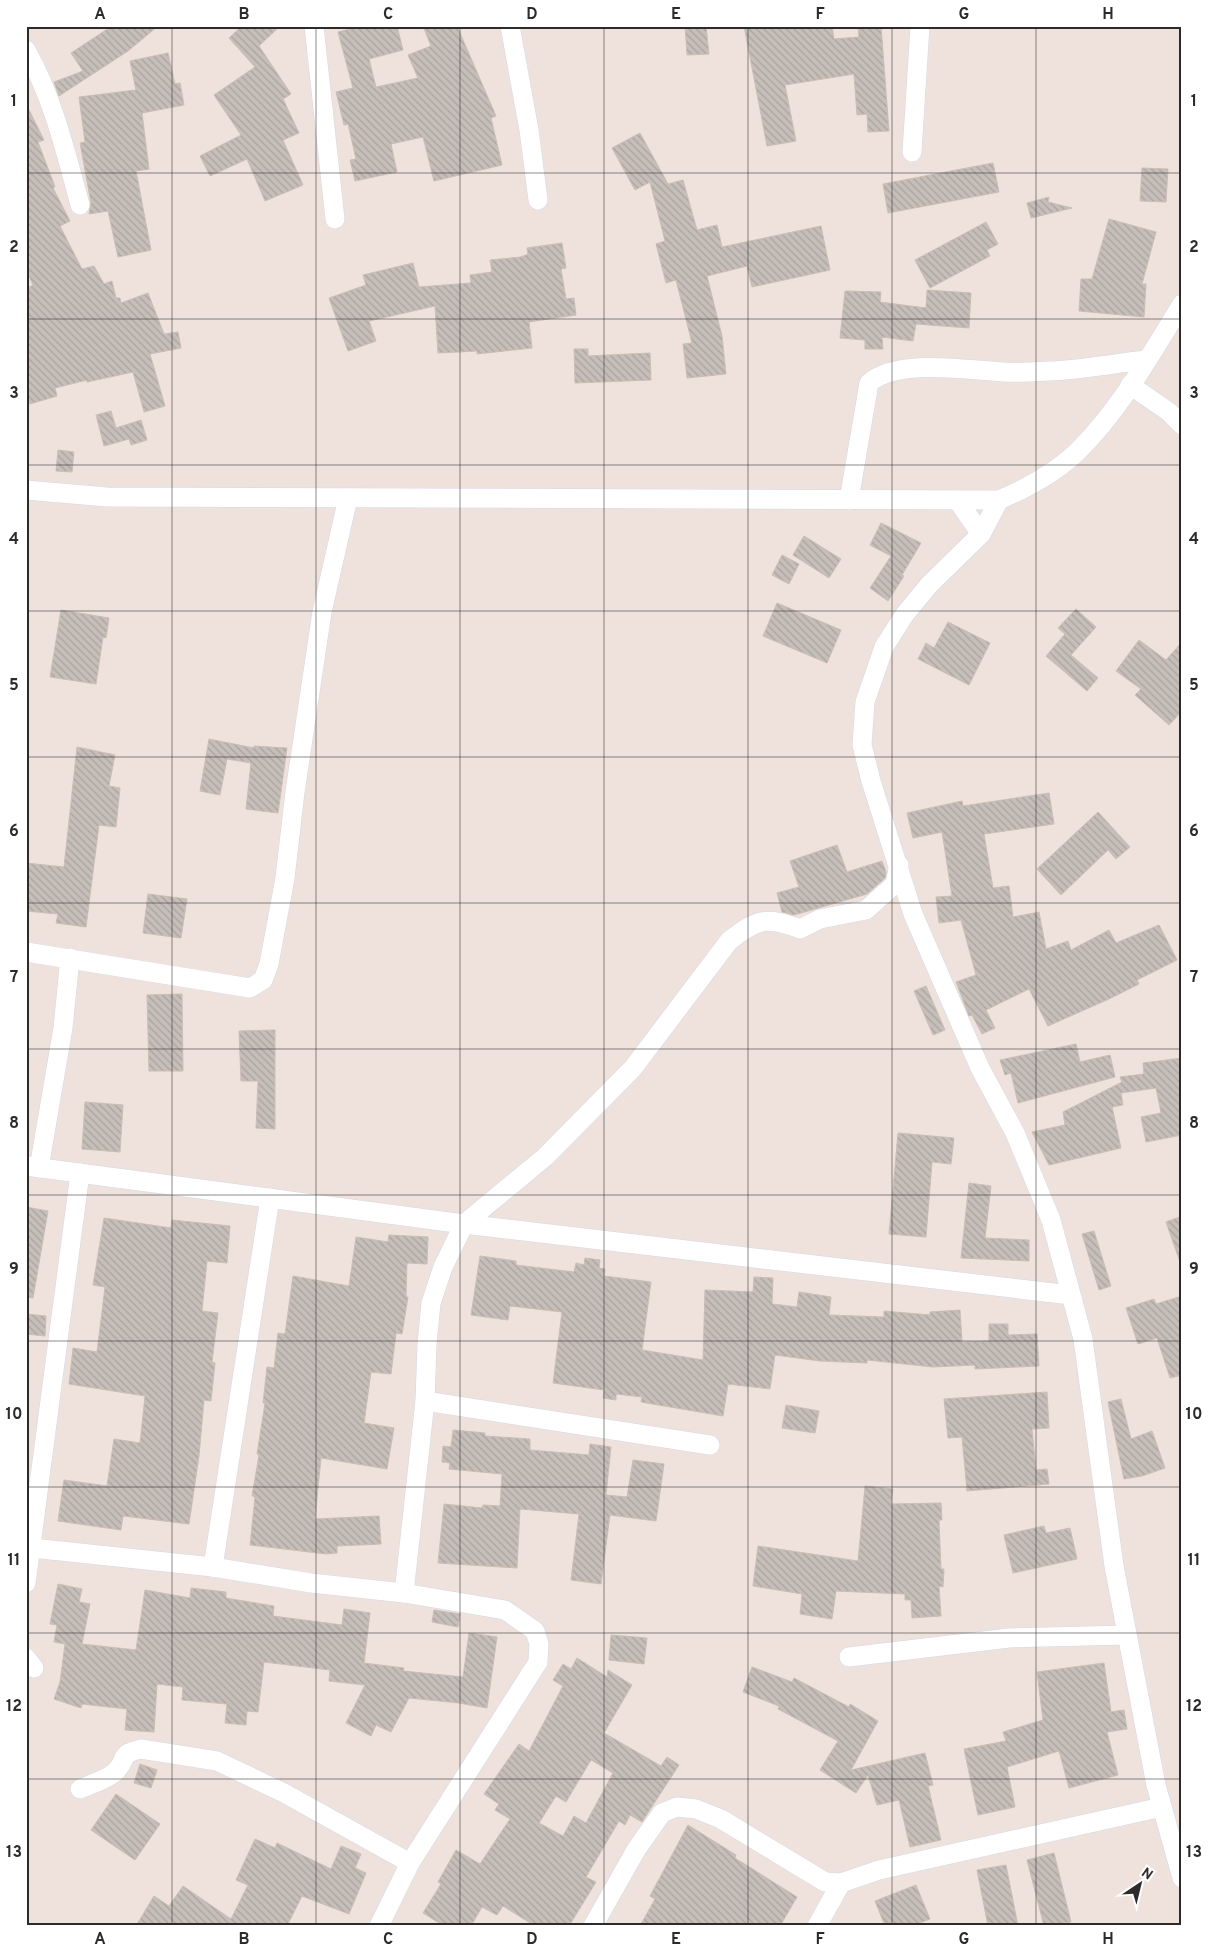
<svg xmlns="http://www.w3.org/2000/svg" width="1208" height="1952" viewBox="0 0 1208 1952" font-family="Overpass,sans-serif">
<style>
.building{fill:url(#building-back-hatch);stroke:#cabeb5;fill-rule:evenodd}
.lines{fill:none;stroke-linecap:round;stroke-linejoin:round}
.minor-casing{stroke:#d1d9e6;stroke-width:20}
.minor{stroke:#fff;stroke-width:19}
.grid{fill:none;stroke:#2b2b2b;stroke-width:1;stroke-opacity:0.55}
.neatline{fill:none;stroke:#2b2b2b;stroke-width:2}
.grid-label{font-size:16px;text-anchor:middle;font-weight:bold;fill:#2b2b2b}
</style>
<defs>
<pattern id="building-back-hatch" width="6" height="6" patternUnits="userSpaceOnUse" patternTransform="scale(1.25)"><rect width="6" height="6" fill="#c6beb8"/><path d="M-1 5l2 2M0 0l6 6M5-1l2 2" fill="none" stroke="#aaa39e"/></pattern>
</defs>
<rect width="100%" height="100%" fill="#efe2dc"/>
<g class="building">
<polygon points="112,26 158,26 128,51 59,96 54,82 83,71 71,53"/>
<polygon points="242,26 280,26 259,46 291,94 283,99 299,133 283,140 303,185 265,201 247,159 210,176 200,156 241,135 214,95 255,67 229,38"/>
<polygon points="362,26 397,26 403,50 369,59 376,87 418,78 408,55 431,46 423,26 457,26 496,116 491,118 502,165 434,181 423,137 391,144 397,172 355,181 350,160 356,159 348,124 344,125 336,92 353,88 338,32"/>
<polygon points="685,26 706,26 709,54 687,55"/>
<polygon points="744,26 832,26 834,39 859,37 858,26 881,26 889,131 868,132 867,114 857,115 854,74 785,85 796,141 767,146"/>
<polygon points="168,53 175,84 180,83 184,105 142,113 149,169 136,171 151,250 118,257 108,211 89,214 91,203 80,143 85,142 79,97 136,90 130,61"/>
<polygon points="26,104 44,140 38,142 55,187 53,188 70,221 60,226 82,269 94,266 104,284 112,281 116,298 120,298 121,303 148,293 164,334 178,332 181,348 150,354 165,406 144,412 133,372 87,382 87,380 55,388 57,396 30,404 26,393 26,289 33,285 26,270"/>
<polygon points="640,133 668,184 683,180 697,230 717,225 722,247 821,226 830,270 752,287 747,266 707,276 722,336 726,374 687,378 683,344 692,343 676,280 666,283 656,244 665,241 650,182 635,190 612,148"/>
<polygon points="993,163 999,192 888,213 883,184"/>
<polygon points="1142,168 1168,169 1166,202 1140,201"/>
<polygon points="1049,197 1048,202 1072,208 1031,218 1027,203"/>
<polygon points="1109,219 1156,232 1142,284 1146,284 1144,317 1079,311 1081,279 1092,279"/>
<polygon points="986,222 998,244 987,250 990,256 930,288 915,260"/>
<polygon points="562,243 566,268 561,269 566,299 574,298 576,315 529,322 532,348 477,354 477,351 438,353 435,306 369,321 376,341 348,351 329,298 366,285 363,275 413,263 419,287 471,283 470,275 492,272 490,260 521,257 528,254 527,248"/>
<polygon points="927,290 971,293 969,328 916,324 913,341 882,337 883,349 865,349 865,340 840,338 845,291 881,292 880,302 926,308"/>
<polygon points="574,349 588,349 588,356 650,353 651,380 575,383"/>
<polygon points="111,411 116,428 141,420 147,440 131,445 129,439 104,446 96,415"/>
<polygon points="58,450 74,452 72,472 56,471"/>
<polygon points="881,523 921,543 902,575 904,576 888,601 870,588 891,556 870,545"/>
<polygon points="804,536 841,559 829,578 793,555"/>
<polygon points="782,555 799,564 789,584 772,575"/>
<polygon points="777,603 841,630 827,663 763,636"/>
<polygon points="1076,609 1096,627 1071,655 1098,678 1087,691 1046,656 1065,634 1058,628"/>
<polygon points="61,610 109,618 106,638 103,637 96,684 50,677"/>
<polygon points="948,622 990,643 969,685 918,659 926,643 934,648"/>
<polygon points="1139,640 1166,660 1182,642 1182,711 1169,725 1135,695 1141,689 1116,671"/>
<polygon points="209,739 254,748 254,746 287,748 278,813 246,809 251,763 227,759 220,795 200,791"/>
<polygon points="77,747 115,755 109,786 120,788 116,827 99,825 86,927 56,923 58,914 26,911 26,863 64,867"/>
<polygon points="1049,793 1054,824 984,834 993,888 1009,886 1013,917 1039,912 1046,949 1068,941 1071,950 1109,930 1116,943 1159,925 1177,960 1137,980 1139,984 1109,999 1048,1026 1029,989 986,1010 995,1028 982,1034 972,1015 969,1016 956,982 976,975 961,920 939,923 936,897 952,896 942,832 913,838 907,813 962,801 963,806"/>
<polygon points="1098,812 1130,847 1116,859 1108,850 1061,895 1037,869"/>
<polygon points="837,845 847,872 882,861 886,872 885,878 867,894 794,915 782,912 777,893 799,887 790,861"/>
<polygon points="148,894 187,899 181,938 143,933"/>
<polygon points="926,986 945,1030 933,1035 914,991"/>
<polygon points="182,994 183,1071 149,1071 147,995"/>
<polygon points="275,1030 275,1129 256,1128 258,1081 241,1081 239,1031"/>
<polygon points="1076,1044 1080,1062 1110,1055 1115,1077 1018,1103 1011,1073 1005,1075 1000,1060"/>
<polygon points="1182,1058 1182,1135 1146,1142 1141,1117 1161,1113 1156,1088 1121,1093 1123,1105 1112,1107 1121,1148 1049,1165 1032,1132 1065,1125 1063,1112 1122,1082 1120,1077 1144,1074 1143,1063"/>
<polygon points="85,1102 123,1105 120,1152 82,1149"/>
<polygon points="898,1133 954,1138 951,1164 932,1162 926,1237 889,1234"/>
<polygon points="969,1183 991,1186 985,1238 1029,1240 1029,1261 961,1258"/>
<polygon points="26,1207 48,1211 33,1298 26,1297"/>
<polygon points="1182,1216 1182,1262 1180,1262 1166,1222"/>
<polygon points="104,1218 171,1228 172,1220 230,1226 227,1263 207,1261 202,1311 218,1313 212,1362 215,1363 211,1401 204,1400 199,1456 189,1524 123,1516 121,1530 58,1521 64,1480 107,1486 114,1439 140,1443 145,1396 69,1384 73,1348 97,1352 105,1287 93,1285"/>
<polygon points="1094,1231 1111,1286 1099,1290 1082,1234"/>
<polygon points="389,1235 428,1237 427,1264 407,1263 406,1297 408,1297 402,1334 396,1333 391,1374 371,1372 364,1423 394,1428 387,1469 321,1458 315,1519 379,1516 381,1544 337,1546 337,1553 326,1554 250,1545 255,1497 252,1496 259,1455 257,1454 265,1403 263,1403 267,1367 274,1368 278,1333 285,1334 293,1276 349,1286 356,1237 388,1242"/>
<polygon points="480,1256 516,1261 516,1265 574,1272 576,1263 584,1265 585,1258 600,1260 599,1268 605,1269 604,1276 651,1282 642,1350 703,1360 705,1290 753,1292 754,1277 773,1278 772,1304 797,1307 799,1292 831,1297 829,1315 884,1317 884,1311 930,1315 930,1312 960,1310 962,1342 989,1341 989,1324 1008,1324 1008,1335 1037,1334 1039,1366 975,1369 975,1365 933,1367 867,1360 867,1363 820,1361 775,1355 770,1389 728,1384 723,1416 641,1402 642,1397 616,1394 616,1400 603,1398 604,1390 553,1383 562,1312 510,1306 508,1320 471,1315"/>
<polygon points="1182,1296 1182,1375 1170,1378 1157,1338 1138,1344 1126,1308 1154,1299 1156,1304"/>
<polygon points="26,1314 46,1316 45,1336 26,1334"/>
<polygon points="1047,1392 1049,1428 1032,1429 1036,1470 1047,1469 1049,1484 967,1491 962,1437 948,1438 944,1399"/>
<polygon points="1121,1399 1131,1439 1152,1431 1165,1468 1142,1476 1124,1479 1108,1402"/>
<polygon points="786,1405 819,1411 815,1433 782,1428"/>
<polygon points="453,1430 485,1433 485,1436 530,1439 530,1450 589,1455 590,1444 611,1447 606,1495 627,1497 633,1460 664,1464 656,1521 610,1515 601,1584 571,1580 579,1514 520,1509 517,1568 438,1563 444,1504 482,1508 483,1505 500,1506 502,1474 449,1469 450,1463 442,1462 443,1446 451,1447"/>
<polygon points="865,1486 893,1489 891,1504 941,1503 942,1520 939,1520 941,1569 944,1569 943,1587 939,1586 941,1616 912,1618 911,1600 905,1600 905,1594 836,1591 832,1619 800,1614 802,1594 753,1586 758,1546 858,1561"/>
<polygon points="1044,1526 1046,1533 1070,1528 1077,1559 1013,1573 1004,1535"/>
<polygon points="58,1584 82,1589 79,1602 90,1604 82,1644 136,1650 145,1590 190,1598 191,1588 226,1592 226,1598 274,1606 273,1616 342,1625 344,1609 370,1613 364,1663 404,1668 403,1671 463,1677 469,1633 497,1637 487,1708 459,1703 409,1698 391,1732 376,1725 371,1736 346,1723 365,1685 329,1681 330,1670 264,1662 258,1712 247,1711 246,1725 225,1723 227,1704 182,1700 183,1687 157,1684 154,1732 125,1730 127,1709 82,1704 81,1708 54,1699 60,1682 65,1644 54,1642 57,1625 50,1624"/>
<polygon points="434,1610 460,1614 458,1627 432,1622"/>
<polygon points="611,1635 647,1638 644,1664 609,1660"/>
<path d="M577,1658L607,1677L608,1670L632,1685L604,1733L661,1766L667,1757L679,1765L642,1822L630,1815L625,1825L619,1821L586,1877L596,1882L569,1926H535L503,1906L497,1915L482,1907L471,1926H444L423,1913L441,1884L438,1882L456,1850L480,1864L510,1819L495,1810L499,1804L484,1794L519,1744L529,1751L563,1686L553,1680L563,1664L571,1669ZM591,1760L613,1773L586,1823L574,1816L563,1836L539,1823L556,1796L566,1802Z"/>
<polygon points="1104,1663 1111,1712 1124,1710 1127,1729 1107,1732 1118,1775 1069,1788 1059,1751 1007,1767 1015,1807 978,1815 964,1749 1006,1741 1003,1732 1043,1720 1037,1672"/>
<polygon points="752,1667 792,1682 794,1678 849,1707 850,1704 878,1721 851,1770 925,1753 933,1785 928,1786 941,1840 910,1847 899,1800 877,1805 868,1775 856,1793 820,1770 838,1741 778,1709 779,1706 743,1692"/>
<polygon points="140,1764 157,1770 151,1788 134,1783"/>
<polygon points="116,1794 160,1824 135,1860 91,1830"/>
<polygon points="688,1825 736,1855 735,1858 797,1897 780,1926 640,1926 655,1899 650,1896"/>
<polygon points="255,1839 275,1848 277,1843 331,1869 341,1846 361,1854 355,1868 366,1873 349,1914 302,1896 287,1926 136,1926 154,1896 169,1906 183,1886 231,1919 248,1885 236,1880"/>
<polygon points="1054,1853 1071,1922 1044,1926 1027,1860"/>
<polygon points="1006,1865 1018,1926 988,1926 977,1870"/>
<polygon points="916,1885 930,1919 912,1926 885,1926 875,1901"/>
</g>
<g class="lines">
<defs>
<g id="minor">
<polyline points="314,26 335,219"/>
<polyline points="510,26 529,130 538,200"/>
<path d="M26,50C53,98 66,153 80,205"/>
<polyline points="912,152 920,26"/>
<polyline points="1130,385 1169,412 1182,425"/>
<path d="M26,490L107,497L999,500C1027,488 1057,472 1079,450C1121,408 1151,354 1182,304"/>
<path d="M849,500L869,383C897,358 967,370 1003,372C1018,373 1034,372 1049,371C1081,370 1115,363 1147,360"/>
<polyline points="999,500 981,534 929,585 905,614 884,647 865,702 862,745 871,781 913,914 980,1068 1015,1133 1051,1220 1083,1339 1114,1566 1156,1785 1182,1878"/>
<polyline points="958,501 981,534"/>
<polyline points="26,952 250,988 263,980 269,964 285,878 295,792 322,612 348,498"/>
<polyline points="26,1166 464,1224 1071,1295"/>
<polyline points="39,1168 63,1028 70,958"/>
<polyline points="425,1401 710,1445"/>
<polyline points="32,1548 213,1567 311,1583 404,1593 505,1610 535,1631 539,1644 538,1662 410,1863 379,1926"/>
<polyline points="213,1567 270,1198"/>
<polyline points="26,1583 80,1173"/>
<path d="M404,1593L425,1401L427,1344L431,1303L443,1267L464,1224L545,1157L633,1068L729,941C757,919 766,916 800,929L820,919L866,910L895,884L899,865"/>
<polyline points="849,1657 1009,1638 1127,1635"/>
<polyline points="26,1658 34,1668"/>
<path d="M80,1789C89,1785 110,1778 116,1771C128,1759 118,1754 141,1749L217,1761L284,1793L410,1863"/>
<polyline points="593,1926 636,1850 662,1813 677,1807 696,1809 721,1819 825,1882 841,1883 879,1870 1162,1807"/>
<polyline points="817,1926 841,1883"/>
</g>
</defs>
<use href="#minor" class="minor-casing"/>
<use href="#minor" class="minor"/>
</g>
<path class="grid" d="M172,26V1926M316,26V1926M460,26V1926M604,26V1926M748,26V1926M892,26V1926M1036,26V1926M26,173H1182M26,319H1182M26,465H1182M26,611H1182M26,757H1182M26,903H1182M26,1049H1182M26,1195H1182M26,1341H1182M26,1487H1182M26,1633H1182M26,1779H1182"/>
<rect width="1208" height="1952" fill="none" stroke="#ffffff" stroke-width="55"/>
<g transform="translate(1140 1884) rotate(35)" stroke="#ffffff" stroke-width="4" paint-order="stroke">
<path d="M0-4L9 19L0 12L-9 19Z" fill="#2b2b2b"/>
<text y="-8" font-size="14" font-weight="bold" text-anchor="middle" fill="#2b2b2b">N</text>
</g>
<rect x="28" y="28" width="1152" height="1896" class="neatline"/>
<g class="grid-label">
<text x="100" y="19">A</text>
<text x="244" y="19">B</text>
<text x="388" y="19">C</text>
<text x="532" y="19">D</text>
<text x="676" y="19">E</text>
<text x="820" y="19">F</text>
<text x="964" y="19">G</text>
<text x="1108" y="19">H</text>
<text x="14" y="106">1</text>
<text x="1194" y="106">1</text>
<text x="14" y="252">2</text>
<text x="1194" y="252">2</text>
<text x="14" y="398">3</text>
<text x="1194" y="398">3</text>
<text x="14" y="544">4</text>
<text x="1194" y="544">4</text>
<text x="14" y="690">5</text>
<text x="1194" y="690">5</text>
<text x="14" y="836">6</text>
<text x="1194" y="836">6</text>
<text x="14" y="982">7</text>
<text x="1194" y="982">7</text>
<text x="14" y="1128">8</text>
<text x="1194" y="1128">8</text>
<text x="14" y="1274">9</text>
<text x="1194" y="1274">9</text>
<text x="14" y="1419">10</text>
<text x="1194" y="1419">10</text>
<text x="14" y="1565">11</text>
<text x="1194" y="1565">11</text>
<text x="14" y="1711">12</text>
<text x="1194" y="1711">12</text>
<text x="14" y="1857">13</text>
<text x="1194" y="1857">13</text>
<text x="100" y="1944">A</text>
<text x="244" y="1944">B</text>
<text x="388" y="1944">C</text>
<text x="532" y="1944">D</text>
<text x="676" y="1944">E</text>
<text x="820" y="1944">F</text>
<text x="964" y="1944">G</text>
<text x="1108" y="1944">H</text>
</g>
</svg>
